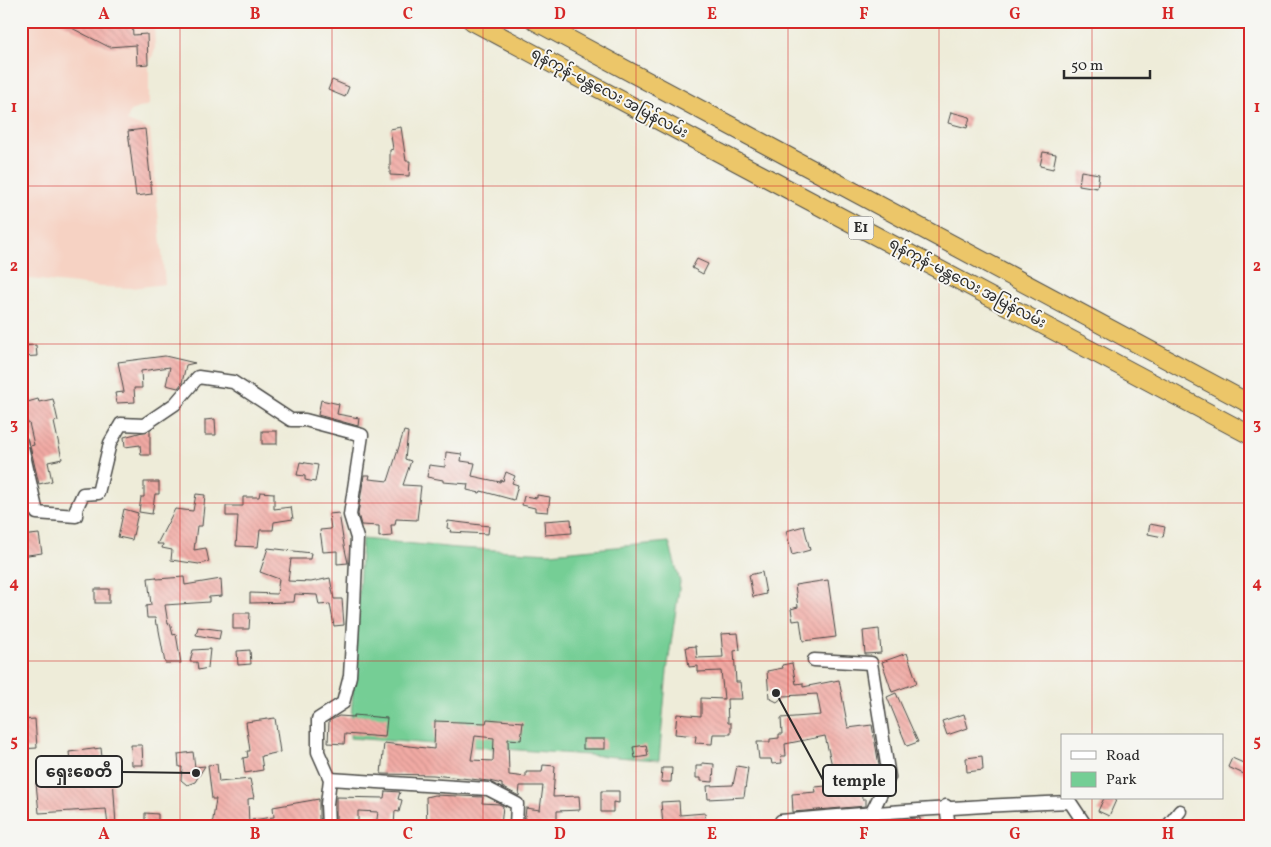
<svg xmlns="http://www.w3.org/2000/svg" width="1271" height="847" viewBox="0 0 1271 847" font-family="Vollkorn,'Noto Sans Myanmar',serif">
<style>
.built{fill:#f6d2c3}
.green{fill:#74ce95;stroke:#507c60}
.building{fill:url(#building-back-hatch);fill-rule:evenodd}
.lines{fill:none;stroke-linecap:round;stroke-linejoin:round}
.minor-casing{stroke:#484845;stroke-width:15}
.highway-casing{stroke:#484845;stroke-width:20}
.minor{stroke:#fff;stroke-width:12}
.highway{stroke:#ecc669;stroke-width:18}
.grid{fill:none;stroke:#d62828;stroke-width:1;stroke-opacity:0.55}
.labels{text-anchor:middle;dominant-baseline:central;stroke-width:4;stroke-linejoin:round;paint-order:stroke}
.shield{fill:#f6f6f2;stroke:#686867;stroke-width:1}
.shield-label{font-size:14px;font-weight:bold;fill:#2b2b2b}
.street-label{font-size:15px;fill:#2b2b2b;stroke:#f6f6f2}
.leader{fill:none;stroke:#2b2b2b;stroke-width:2}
.callout-dot{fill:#2b2b2b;stroke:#f6f6f2;stroke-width:2}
.callout{fill:#f6f6f2;stroke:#2b2b2b;stroke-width:2}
.callout-label{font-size:16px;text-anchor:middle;font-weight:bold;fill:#2b2b2b}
.neatline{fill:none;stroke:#d62828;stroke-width:2}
.grid-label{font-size:16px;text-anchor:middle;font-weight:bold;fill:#d62828}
</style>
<defs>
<pattern id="building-back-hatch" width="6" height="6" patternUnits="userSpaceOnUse" patternTransform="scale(1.25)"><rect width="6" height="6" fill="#f1aaa4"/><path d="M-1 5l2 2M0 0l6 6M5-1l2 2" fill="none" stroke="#cf928d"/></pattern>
</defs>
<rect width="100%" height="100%" fill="#f6f6f2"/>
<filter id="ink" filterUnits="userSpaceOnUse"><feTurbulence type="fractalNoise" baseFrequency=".02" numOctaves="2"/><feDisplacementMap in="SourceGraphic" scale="10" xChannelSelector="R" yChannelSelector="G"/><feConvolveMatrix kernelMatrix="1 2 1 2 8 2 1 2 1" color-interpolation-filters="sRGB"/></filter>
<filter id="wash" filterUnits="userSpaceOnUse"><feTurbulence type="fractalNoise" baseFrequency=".0096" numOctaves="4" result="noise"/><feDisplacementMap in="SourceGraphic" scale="20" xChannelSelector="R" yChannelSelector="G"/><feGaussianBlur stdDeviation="1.12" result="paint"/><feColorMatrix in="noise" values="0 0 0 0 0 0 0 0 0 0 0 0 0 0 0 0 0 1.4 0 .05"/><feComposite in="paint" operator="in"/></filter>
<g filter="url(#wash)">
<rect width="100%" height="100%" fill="#eeecd9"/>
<polygon class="built" points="21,21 154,21 155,50 149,64 149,105 130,111 127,121 150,130 165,284 131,288 103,287 21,278"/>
<polygon class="green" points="362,539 457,548 550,553 669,542 680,582 667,671 659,760 350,738"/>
<g id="blocks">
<g class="building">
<polygon points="58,21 98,21 102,26 132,23 133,35 147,34 148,64 137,65 136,45 109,47"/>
<polygon points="332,80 349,87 345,97 328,90"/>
<polygon points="951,112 970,117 967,128 948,123"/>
<polygon points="401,127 406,161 410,161 409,176 390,175 390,150 393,149 390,129"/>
<polygon points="145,129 152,194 136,196 128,131"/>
<polygon points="1043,152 1056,154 1053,169 1040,166"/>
<polygon points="1081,171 1099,174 1097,188 1079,185"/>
<polygon points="697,259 708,264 703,274 692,268"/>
<polygon points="36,345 37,356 21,357 21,346"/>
<polygon points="165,356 195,363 186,365 182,383 178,388 166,385 170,367 141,371 142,388 134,388 135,402 117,403 115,393 124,392 118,362"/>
<polygon points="38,399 39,402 53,399 58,421 54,422 62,459 48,462 52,481 39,484 30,446 34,445 29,423 27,423 26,415 21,415 21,404"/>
<polygon points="321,400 339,404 337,414 359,418 358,426 318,415"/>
<polygon points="215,419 216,435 205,435 205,420"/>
<polygon points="150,430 150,455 141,455 140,445 125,447 124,437"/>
<rect x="262" y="431" width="15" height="13"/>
<polygon points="404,431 408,432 405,459 411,461 403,485 421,486 417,520 396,519 395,525 391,525 392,536 379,537 379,526 361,525 358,514 364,475 370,475 369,479 388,481"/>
<polygon points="446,452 462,454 461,461 475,463 472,476 500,482 501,480 503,481 506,472 515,476 512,483 518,485 514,500 481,491 480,493 467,490 468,484 443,482 443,480 427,477 429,465 445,467"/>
<polygon points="300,462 318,465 315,482 305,480 305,476 297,475"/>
<polygon points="144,482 159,482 159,494 155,494 152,514 139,512 141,497 144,497"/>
<polygon points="260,492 274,493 274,509 291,507 293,519 274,522 273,530 260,530 258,547 236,546 238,516 226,516 226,506 243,506 243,497 259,497"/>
<polygon points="196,494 205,495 202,526 197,526 194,550 206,548 209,562 199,564 171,560 172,550 162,548 163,544 157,544 175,509 193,511"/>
<polygon points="537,495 550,497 548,512 535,511 535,508 522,505 524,496 537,498"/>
<polygon points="124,509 138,513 132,540 118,537"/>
<polygon points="339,513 344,545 348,563 337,564 337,551 323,552 320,530 331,529 329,514"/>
<polygon points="571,519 572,533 545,535 544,521"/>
<polygon points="448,521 489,526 488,534 450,532 451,529 447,528"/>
<polygon points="1150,524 1165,527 1163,537 1148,534"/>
<polygon points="804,526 810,550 792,555 786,531"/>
<polygon points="39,534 42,553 21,556 21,536"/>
<polygon points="268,548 311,553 310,559 291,559 288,581 311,582 330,578 334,599 342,599 344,625 334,626 330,604 319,605 317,595 295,594 294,602 250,603 250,593 277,594 279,579 260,572"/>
<polygon points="762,572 766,594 753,597 749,575"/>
<polygon points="156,577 157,579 184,577 185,585 221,579 222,596 209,597 209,602 165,605 168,624 170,623 173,635 176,634 181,663 165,663 158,625 156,625 155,618 147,618 146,606 151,605 148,578"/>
<polygon points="828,580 836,637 803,641 800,620 793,621 791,609 798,607 795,585"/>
<rect x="95" y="589" width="14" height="14"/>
<polygon points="233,613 250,613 249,629 233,629"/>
<polygon points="198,627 221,630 219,639 196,635"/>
<polygon points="879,629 881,653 865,654 863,631"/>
<polygon points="738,633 740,650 734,651 736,682 740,682 742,699 727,699 728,723 731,723 731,734 713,734 712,744 695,743 696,736 675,734 677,714 701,716 701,698 724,699 721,671 698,672 698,666 689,667 686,647 696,646 697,658 723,657 721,634"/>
<polygon points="210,649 208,668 198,670 197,662 190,662 193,650"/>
<polygon points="250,650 251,664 238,665 237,651"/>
<polygon points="907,653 917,683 892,692 882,662"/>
<polygon points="792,663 796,684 803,683 803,687 839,680 848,728 872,725 880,771 860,774 862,799 866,799 866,806 793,812 792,794 816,792 815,787 826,786 827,793 851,791 849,768 833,770 825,736 785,744 786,756 781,756 782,763 772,764 771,759 759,759 757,742 770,742 770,739 779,738 779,734 782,734 781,718 821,715 817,694 784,696 777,702 769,698 767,671 783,668 782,665"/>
<polygon points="896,693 918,742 907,746 887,697"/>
<polygon points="964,714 968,728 947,735 942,721"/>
<polygon points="354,715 387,718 385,737 345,734 344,744 328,743 329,721 339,716 354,717"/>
<polygon points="275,718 280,752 261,756 263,770 245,773 243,758 248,757 247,751 250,751 246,722"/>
<polygon points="35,719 37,748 21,749 21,720"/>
<path d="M487,719L523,722L521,740L508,739L509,775L526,777V772H542L543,765L555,766L553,797L579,796L580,810L557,811V824L524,825L526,808L540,810L543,786H520L519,796L502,787V784L489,781L433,775L381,774L384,743L434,749L435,721L486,723ZM475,736L494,738L493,761L471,760Z"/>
<rect x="583" y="739" width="22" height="10"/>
<polygon points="131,745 142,745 143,765 132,765"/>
<polygon points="646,745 648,756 635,758 633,747"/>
<polygon points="101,748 104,777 113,777 116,826 108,826 106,809 39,813 36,783 72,779 69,752"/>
<polygon points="193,752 195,767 205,766 195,782 187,785 181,780 182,767 179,767 178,754"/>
<polygon points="982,756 983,770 967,772 966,758"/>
<polygon points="1232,758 1248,765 1244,774 1228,767"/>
<polygon points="702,763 714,764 713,782 701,781 701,778 696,778 696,766 702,766"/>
<polygon points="217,764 219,782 250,779 254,798 248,799 249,826 212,826 216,799 212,799 208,765"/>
<polygon points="737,766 748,768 744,797 708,799 707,786 733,785"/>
<polygon points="662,768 672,768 671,782 661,782"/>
<polygon points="385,791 400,792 398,799 402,800 399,812 395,811 394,826 376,826 378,812 358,811 358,826 345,826 346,821 336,822 336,797 384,798"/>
<polygon points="601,791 619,791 619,803 613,802 613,812 601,812"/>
<polygon points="434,795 483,797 482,803 499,804 503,806 501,826 427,826 426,797"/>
<polygon points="1104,798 1117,798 1109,816 1098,811"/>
<polygon points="319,799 319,826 302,826 302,822 251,826 251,820 274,817 273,807"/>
<polygon points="679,801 680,815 705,813 706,822 702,822 702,826 663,826 661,802"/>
<polygon points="145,813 158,814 158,826 145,826"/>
<polygon points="920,818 920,826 890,826 890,820"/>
</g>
</g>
</g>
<g filter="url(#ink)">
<use href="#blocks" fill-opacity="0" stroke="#484845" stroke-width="1"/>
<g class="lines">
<defs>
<g id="minor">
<polyline points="21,442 37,513 76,516 76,509 83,494 98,493 110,443 121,424 144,425 175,404 198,377 233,382 291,420 305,420 362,435 350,515 357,538 354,606 350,676 343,703 318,719 318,752 330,779 327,804 328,826"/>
<polyline points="814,660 871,663 889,777 872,812"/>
<polyline points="330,779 488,789 517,804 516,826"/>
<polyline points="946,806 949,826"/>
<path d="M781,826V821C877,812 973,806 1070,802L1086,826"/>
<polyline points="1168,826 1180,811"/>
</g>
<g id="highway">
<polyline points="472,21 1250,435"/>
<polyline points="535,21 1250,404"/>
</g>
</defs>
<use href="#minor" class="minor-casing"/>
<use href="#highway" class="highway-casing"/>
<use href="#minor" class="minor"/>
<use href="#highway" class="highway"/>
</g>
</g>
<path class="grid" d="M180,21V826M332,21V826M483,21V826M636,21V826M788,21V826M939,21V826M1092,21V736M21,186H1250M21,344H1250M21,503H1250M21,661H1250M1092,798V826"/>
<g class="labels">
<rect class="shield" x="848.5" y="216.5" width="25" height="23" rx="4"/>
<g class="shield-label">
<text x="861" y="228">E1</text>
</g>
<g class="street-label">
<text transform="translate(609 94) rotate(28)">ရန်ကုန်-မန္တလေး အမြန်လမ်း</text>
<text transform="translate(967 284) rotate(28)">ရန်ကုန်-မန္တလေး အမြန်လမ်း</text>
</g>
</g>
<path class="leader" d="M196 773L122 772M776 693L823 780"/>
<g class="callout-dot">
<circle cx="196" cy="773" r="5"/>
<circle cx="776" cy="693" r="5"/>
</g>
<g class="callout">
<rect x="36" y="756" width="86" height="31" rx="5"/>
<rect x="823" y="765" width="73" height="31" rx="5"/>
</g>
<g class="callout-label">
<text x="79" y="777">ရှေးစေတီ</text>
<text x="859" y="786">temple</text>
</g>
<rect width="1271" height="847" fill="none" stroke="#f6f6f2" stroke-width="55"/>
<rect x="1061" y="734" width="162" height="65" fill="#f6f6f2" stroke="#a5a5a2"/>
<rect x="1071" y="751" width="25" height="8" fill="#ffffff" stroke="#a5a5a2"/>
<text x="1106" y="760" font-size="15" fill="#2b2b2b">Road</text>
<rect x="1071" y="772" width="25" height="15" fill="#74ce95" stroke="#a5a5a2"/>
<text x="1106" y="784" font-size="15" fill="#2b2b2b">Park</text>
<path d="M1064 70v8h86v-8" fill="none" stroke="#2b2b2b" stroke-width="2.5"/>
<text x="1071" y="70" font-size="15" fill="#2b2b2b" stroke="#f6f6f2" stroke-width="4" paint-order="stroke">50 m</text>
<rect x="28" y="28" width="1216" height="792" class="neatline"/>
<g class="grid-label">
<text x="104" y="19">A</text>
<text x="255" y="19">B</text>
<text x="408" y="19">C</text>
<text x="560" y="19">D</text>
<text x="712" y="19">E</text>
<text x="864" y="19">F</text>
<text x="1015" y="19">G</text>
<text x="1168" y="19">H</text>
<text x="14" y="112">1</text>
<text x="1257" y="112">1</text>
<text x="14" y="271">2</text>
<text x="1257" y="271">2</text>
<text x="14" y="429">3</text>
<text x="1257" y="429">3</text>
<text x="14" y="588">4</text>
<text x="1257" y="588">4</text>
<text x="14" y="746">5</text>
<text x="1257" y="746">5</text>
<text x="104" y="839">A</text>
<text x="255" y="839">B</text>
<text x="408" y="839">C</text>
<text x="560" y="839">D</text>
<text x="712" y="839">E</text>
<text x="864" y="839">F</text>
<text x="1015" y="839">G</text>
<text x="1168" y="839">H</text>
</g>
</svg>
